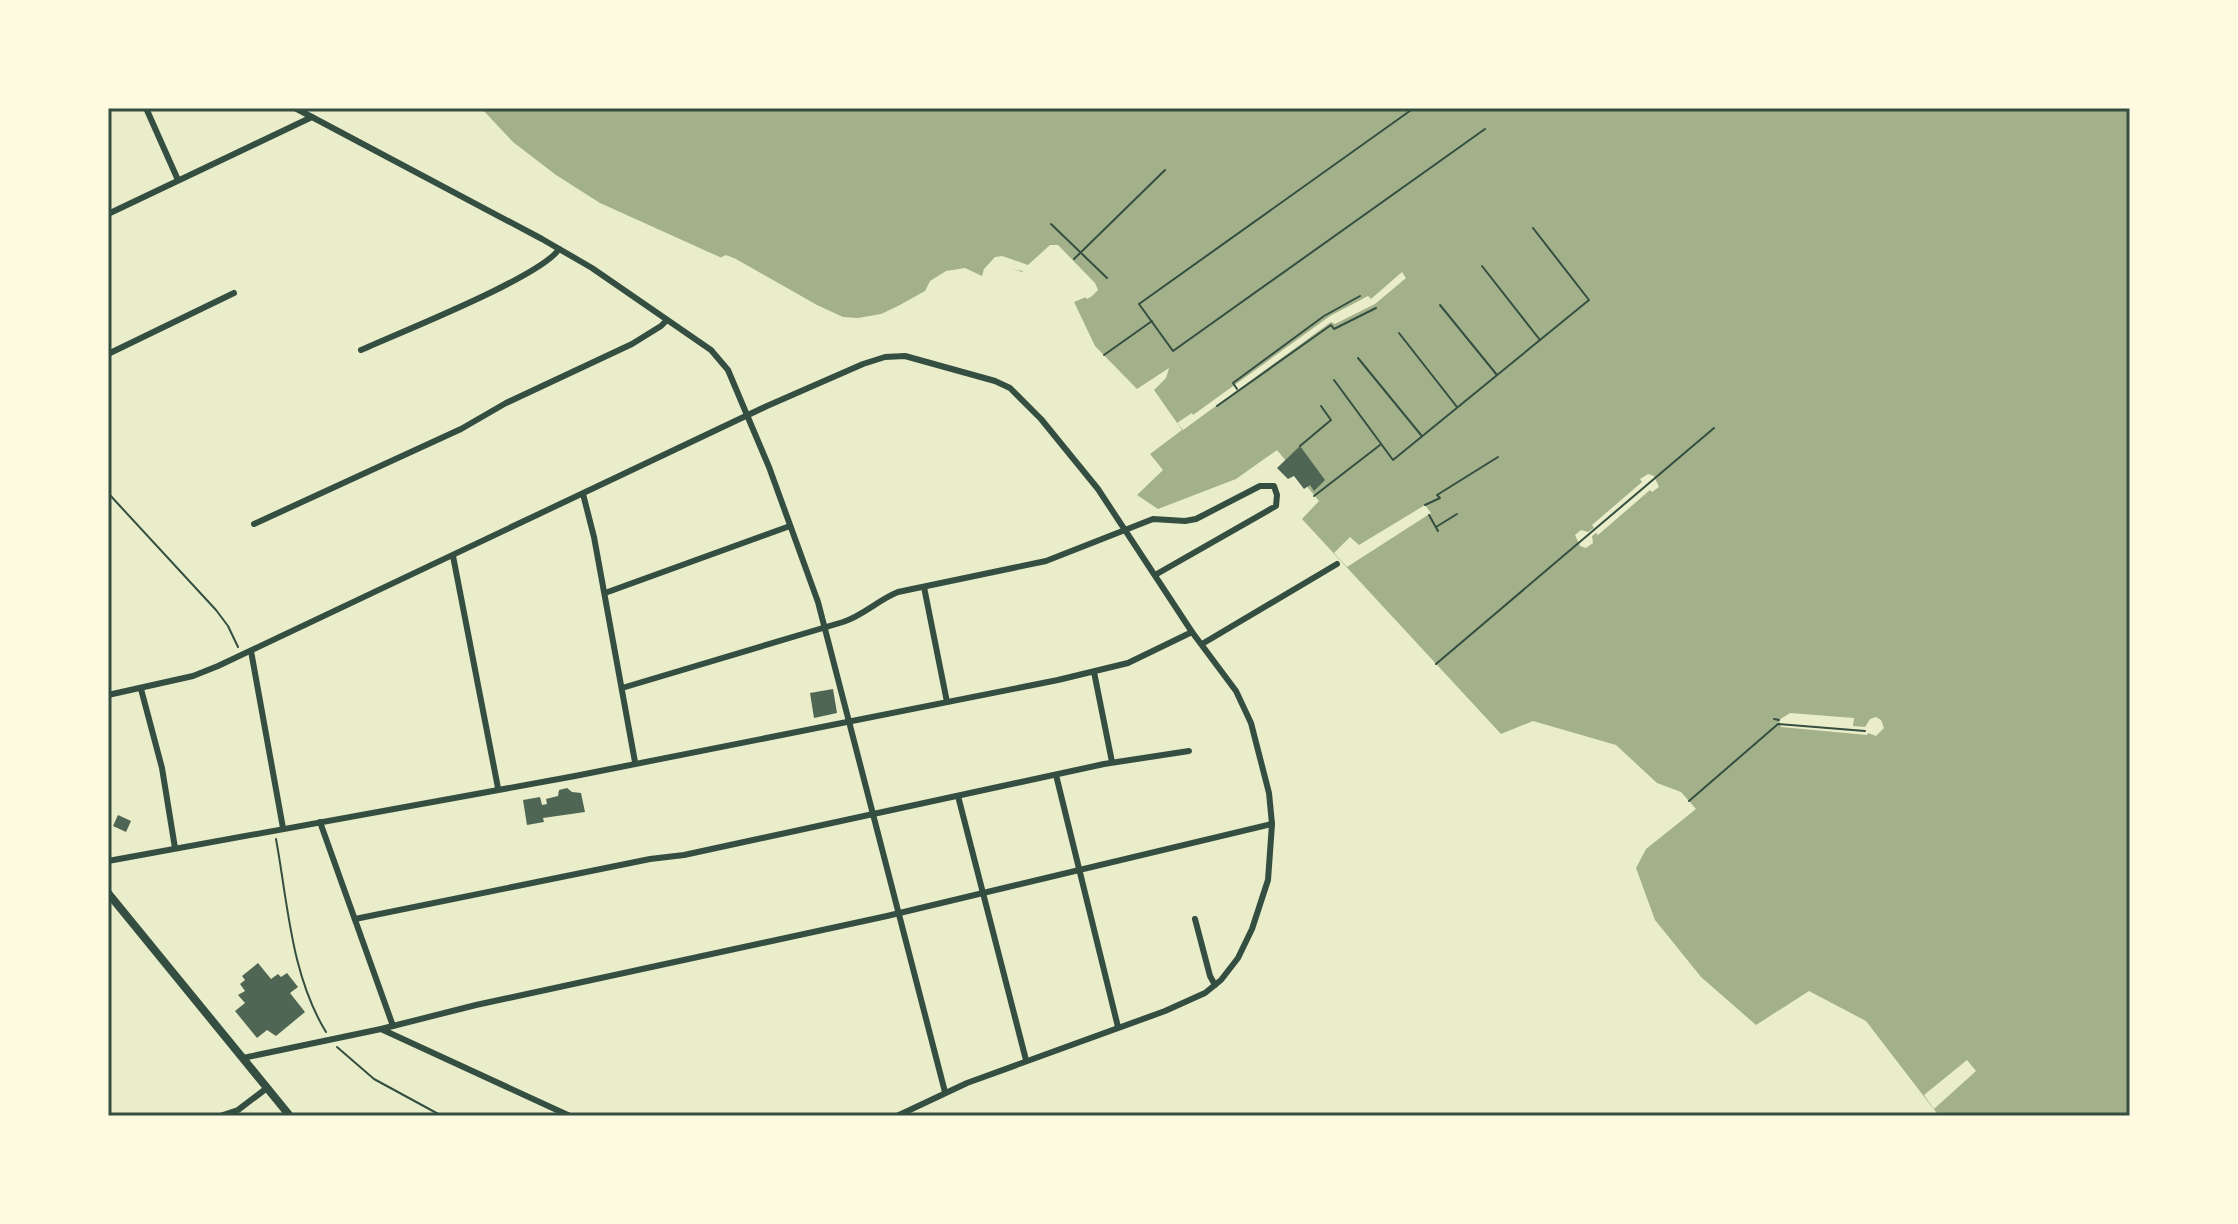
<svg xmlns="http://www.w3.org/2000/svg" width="2238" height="1224" viewBox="0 0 2238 1224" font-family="Jost,sans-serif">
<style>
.water{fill:#a3b18a}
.pier{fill:#e9edc9}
.building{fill:#4f6655}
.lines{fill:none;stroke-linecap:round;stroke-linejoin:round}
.path{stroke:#344e41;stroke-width:2}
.minor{stroke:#344e41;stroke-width:6}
.secondary{stroke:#344e41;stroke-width:8}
.neatline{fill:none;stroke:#344e41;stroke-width:3}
</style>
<rect width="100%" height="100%" fill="#e9edc9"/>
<polygon class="water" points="481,108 2130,108 2130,1116 1939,1116 1866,1021 1809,991 1756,1025 1701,977 1655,920 1636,868 1646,849 1696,809 1681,792 1657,783 1616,745 1533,721 1501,734 1302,519 1319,501 1277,450 1236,479 1158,509 1137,495 1163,470 1150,454 1182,430 1154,390 1166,378 1169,368 1137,389 1095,346 1074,302 1086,297 1093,291 1054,250 1022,272 1003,266 994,267 987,277 955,276 876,319 844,321 775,282 600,203 556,175 513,142"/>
<g class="pier">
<polygon points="1050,245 1058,245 1095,283 1098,290 1092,296 1087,299 1084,296 1089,290 1059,256 1053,255 1028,272 1001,267 995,269 989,279 977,285 957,279 921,301 876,323 853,326 842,325 748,272 716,260 726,255 736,259 817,305 843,317 858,318 881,314 898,306 925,291 930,281 946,271 965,268 982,276 984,269 995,257 1002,256 1028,265"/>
<polygon points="1402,272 1406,278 1375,304 1335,324 1331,322 1183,430 1177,423 1192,413 1193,415 1330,316 1368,296 1371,299"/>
<polygon points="1648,474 1654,476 1659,487 1652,492 1650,490 1598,535 1596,533 1592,536 1593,543 1586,548 1580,546 1575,535 1581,530 1588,532 1594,528 1592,525 1642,482 1640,479"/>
<polygon points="1425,505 1431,513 1347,567 1334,553 1350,537 1359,545"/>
<polygon points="1790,713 1854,718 1853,726 1865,727 1870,719 1876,717 1881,720 1884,728 1876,736 1868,733 1867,735 1781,727 1779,720"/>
<polygon points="1967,1060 1976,1071 1934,1109 1924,1095"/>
</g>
<g class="building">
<polygon points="1300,446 1325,480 1314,491 1310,485 1304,489 1294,476 1288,479 1277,468"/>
<polygon points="833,689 837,713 814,718 810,693"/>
<polygon points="567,788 572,792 581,793 585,812 543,818 544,822 527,825 523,800 540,797 542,805 547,804 546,799 558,796 559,790"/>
<polygon points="118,815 131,821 126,832 113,826"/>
<polygon points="258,963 271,979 278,974 281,977 287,973 298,987 290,993 305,1012 276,1036 267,1030 257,1038 235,1011 245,1003 238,995 245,991 240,984 245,980 242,976"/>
</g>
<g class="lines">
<g class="path">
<polyline points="1414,108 1139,304 1173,351 1485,129"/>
<polyline points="1051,224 1107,278"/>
<polyline points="1074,259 1165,170"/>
<polyline points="1482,266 1540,340"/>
<polyline points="1440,305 1497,375"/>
<polyline points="1399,333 1457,407"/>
<polyline points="1104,355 1152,321"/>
<polyline points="1358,358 1421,435"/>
<polyline points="1334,380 1393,460 1589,300 1533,228"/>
<polyline points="1237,389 1233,383 1324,316 1360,296"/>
<polyline points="1217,406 1331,325 1334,329 1376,308"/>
<polyline points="1300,446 1331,420 1321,406"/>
<polyline points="108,493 216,610 228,626 238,647"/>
<polyline points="1314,496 1380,445"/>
<polyline points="1425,505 1440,498 1437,495 1498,457"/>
<polyline points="1429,515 1438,531"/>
<polyline points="1436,527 1457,514"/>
<polyline points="1436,664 1714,428"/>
<polyline points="1774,719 1779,720"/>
<polyline points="1689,801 1778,724 1865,731"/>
<path d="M276,839C288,904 291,975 326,1032"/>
<polyline points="337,1047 374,1079 442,1116"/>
</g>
<g class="minor">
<polyline points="146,108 178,180"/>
<polyline points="295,108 542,239 592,268 711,350 728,370 769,467 818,602 945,1092"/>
<polyline points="108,214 312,117"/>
<path d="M361,350C398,333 541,277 559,249"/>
<polyline points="108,354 234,293"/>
<polyline points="583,494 594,537 635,762"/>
<polyline points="254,524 461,429 506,403 632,344 661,326 667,320"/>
<polyline points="453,556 498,788"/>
<polyline points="924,587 947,702"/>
<polyline points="605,593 790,526"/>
<polyline points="1202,644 1337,564"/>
<polyline points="251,651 283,828"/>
<polyline points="1094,672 1112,762"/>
<path d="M622,688L843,622C864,615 878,600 898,592L1046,561L1153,519L1185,521L1196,519L1260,486H1274L1277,495L1276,506L1155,575"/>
<polyline points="141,689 162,768 175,848"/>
<polyline points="108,695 193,676 218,666 767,406 863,364 885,357 905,356 995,381 1010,388 1041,419 1098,489 1192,632 1236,691 1251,723 1269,793 1272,824 1268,880 1252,929 1238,958 1221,980 1205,993 1165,1011 967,1083 897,1116"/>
<polyline points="1056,775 1118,1027"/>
<polyline points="958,796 1026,1060"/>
<polyline points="320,822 393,1026"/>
<polyline points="108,861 575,776 1058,680 1128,663 1192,632"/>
<polyline points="355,919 650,859 684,855 1104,764 1189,751"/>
<polyline points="1195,919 1210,976 1215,985"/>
<polyline points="381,1029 570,1116"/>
<polyline points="243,1058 381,1029 476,1005 887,916 1272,824"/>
<polyline points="220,1116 238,1110 267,1088"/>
</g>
<polyline class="secondary" points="108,893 290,1116"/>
</g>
<rect width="2238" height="1224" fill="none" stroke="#fefae0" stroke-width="220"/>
<rect x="110" y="110" width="2018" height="1004" class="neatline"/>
</svg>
